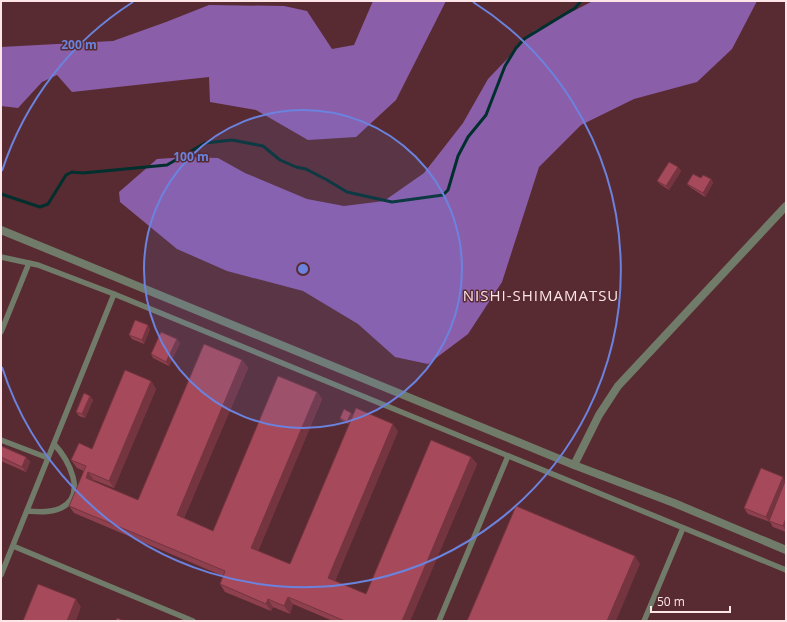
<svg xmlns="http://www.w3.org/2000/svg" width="787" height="622" viewBox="0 0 787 622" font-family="'Open Sans',sans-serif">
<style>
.forest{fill:#8b5eaa}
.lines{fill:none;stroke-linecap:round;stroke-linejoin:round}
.stream{stroke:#002f2d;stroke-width:3}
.lane{stroke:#717b69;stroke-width:5.5}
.street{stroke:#717b69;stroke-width:8}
.wall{fill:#8f404e}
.shaded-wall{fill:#743440}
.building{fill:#a64a5b;stroke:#743440}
.ring{fill:none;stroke:#6b83de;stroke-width:2}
.labels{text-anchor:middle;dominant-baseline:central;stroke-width:3;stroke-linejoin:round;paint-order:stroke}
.neighbourhood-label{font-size:15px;letter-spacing:1px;fill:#fde5e8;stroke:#582b32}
.centre{fill:#6b83de;stroke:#582b32;stroke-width:2}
.ring-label{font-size:12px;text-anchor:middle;font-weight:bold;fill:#6b83de;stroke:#582b32;stroke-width:3;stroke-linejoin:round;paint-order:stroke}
</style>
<rect width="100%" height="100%" fill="#582b32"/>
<g class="forest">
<polygon points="373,1 446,1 396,100 356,137 308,140 256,110 210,102 209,77 72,92 57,75 42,82 18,108 1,106 1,47 113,41 166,22 209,5 284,6 307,11 332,49 354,45"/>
<polygon points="593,1 757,1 732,49 697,82 634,99 581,125 539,167 502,282 468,334 428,364 395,357 358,324 303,291 227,271 177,249 120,202 119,192 157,159 186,157 218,158 245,173 307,199 344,206 384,201 424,173 463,123 488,79 534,31"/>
</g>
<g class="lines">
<polyline class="stream" points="1,194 40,207 48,204 66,175 72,172 83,173 167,165 205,143 232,140 263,146 280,160 296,167 306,169 327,180 347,192 392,202 443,195 448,190 458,156 468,137 486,115 505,66 516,48 524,39 575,8 581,1"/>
<g class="lane">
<polyline points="1,257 38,265 114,294 786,570"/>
<polyline points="1,332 29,263"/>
<polyline points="1,440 48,458"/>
<path d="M27,511C38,512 51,513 61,508C88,495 68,459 54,444"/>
<polyline points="13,546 193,621"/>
<polyline points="1,575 114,294"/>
<polyline points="439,621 508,456"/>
<polyline points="644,621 683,528"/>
</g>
<g class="street">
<polyline points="1,230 574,465 674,503 786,550"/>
<polyline points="574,465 599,415 618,386 786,206"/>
</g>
</g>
<g class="wall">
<polygon points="678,167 681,171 669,190 660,184 657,181"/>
<polygon points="701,178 711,179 713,183 705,197 690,187 687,184"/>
<polygon points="150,329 144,344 132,339 129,335"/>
<polygon points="180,343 169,366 153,358 151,354"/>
<polygon points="242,360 248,368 184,518 213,531 317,392 322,399 258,551 290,564 398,431 335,581 366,594 471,457 477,464 410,621 333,621 293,604 290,614 273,607 271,611 225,592 220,584 223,576 74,513 69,506 84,471 77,468 71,460 92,449 151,381 156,389 114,488 94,480 93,481 138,500"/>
<polygon points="90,396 93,400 85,418 79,416 76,412"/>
<polygon points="351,413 353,415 348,424 341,420 340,418"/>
<polygon points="1,446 26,457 30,462 26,472 1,461"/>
<polygon points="786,479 786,532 773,527 770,522 748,514 744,508 785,481"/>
</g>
<g class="shaded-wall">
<polygon points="678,167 681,171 669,190 666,186"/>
<polygon points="711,179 713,183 705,197 703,193"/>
<polygon points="148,325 150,329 144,344 142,340"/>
<polygon points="177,339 180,343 169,366 166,362"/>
<polygon points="242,360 248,368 182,523 177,515"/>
<polygon points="151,381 156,389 114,488 109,481"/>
<polygon points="317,392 322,399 256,556 251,548"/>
<polygon points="90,396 93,400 85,418 82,414"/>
<polygon points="351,413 353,415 348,424 347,422"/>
<polygon points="393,424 398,431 333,586 328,578"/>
<polygon points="26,457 30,462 26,472 22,467"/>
<polygon points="471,457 477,464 410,621 402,621"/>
<polygon points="88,472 94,480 91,486 86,478"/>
<polygon points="783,477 786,482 769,521 770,523 766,517"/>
<polygon points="786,518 786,531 783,526"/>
<polygon points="635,556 640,564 616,621 607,621"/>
<polygon points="288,597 293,604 290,614 284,606"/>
<polygon points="76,599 81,607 76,621 67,621"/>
<polygon points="268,599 273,607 271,611 266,604"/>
</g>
<g class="building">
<polygon points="669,162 678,167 666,186 657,181"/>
<polygon points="693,174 701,178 703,175 711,179 703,193 687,184"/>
<polygon points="135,320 148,325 142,340 129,335"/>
<polygon points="161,332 177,339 166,362 151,354"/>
<polygon points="204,344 242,360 177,515 213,531 278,376 317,392 251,548 290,564 356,408 393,424 328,578 366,594 431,440 471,457 402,621 345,621 288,597 284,606 268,599 266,604 220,584 225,571 69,506 86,466 71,460 79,443 92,449 125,370 151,381 109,481 88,472 86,478 138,500"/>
<polygon points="84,393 90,396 82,414 76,412"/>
<polygon points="344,409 351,413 347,422 340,418"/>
<polygon points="1,446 26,457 22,467 1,457"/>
<polygon points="761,468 783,477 766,517 744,508"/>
<polygon points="786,479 786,518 783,526 769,521"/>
<polygon points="516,506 635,556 607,621 467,621"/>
<polygon points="38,584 76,599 67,621 23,621"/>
<polygon points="117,618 124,621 116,621"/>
</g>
<circle cx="303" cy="269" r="159" fill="#6b83de" fill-opacity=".12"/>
<g class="ring">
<circle cx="303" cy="269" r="159"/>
<path d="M2 171A317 317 0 0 1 133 2M473 2A317 317 0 1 1 2 367"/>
</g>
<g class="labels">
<g class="neighbourhood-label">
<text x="541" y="295">NISHI-SHIMAMATSU</text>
</g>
</g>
<circle cx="303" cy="269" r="6" class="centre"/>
<g class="ring-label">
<text x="79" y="49">200 m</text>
<text x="191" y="161">100 m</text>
</g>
<rect width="787" height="622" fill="none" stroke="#fde5e8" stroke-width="4"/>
<path d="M651 606v6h79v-6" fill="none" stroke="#fde5e8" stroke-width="2"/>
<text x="657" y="606" font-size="12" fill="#fde5e8" stroke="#582b32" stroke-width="3" paint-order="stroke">50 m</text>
</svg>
